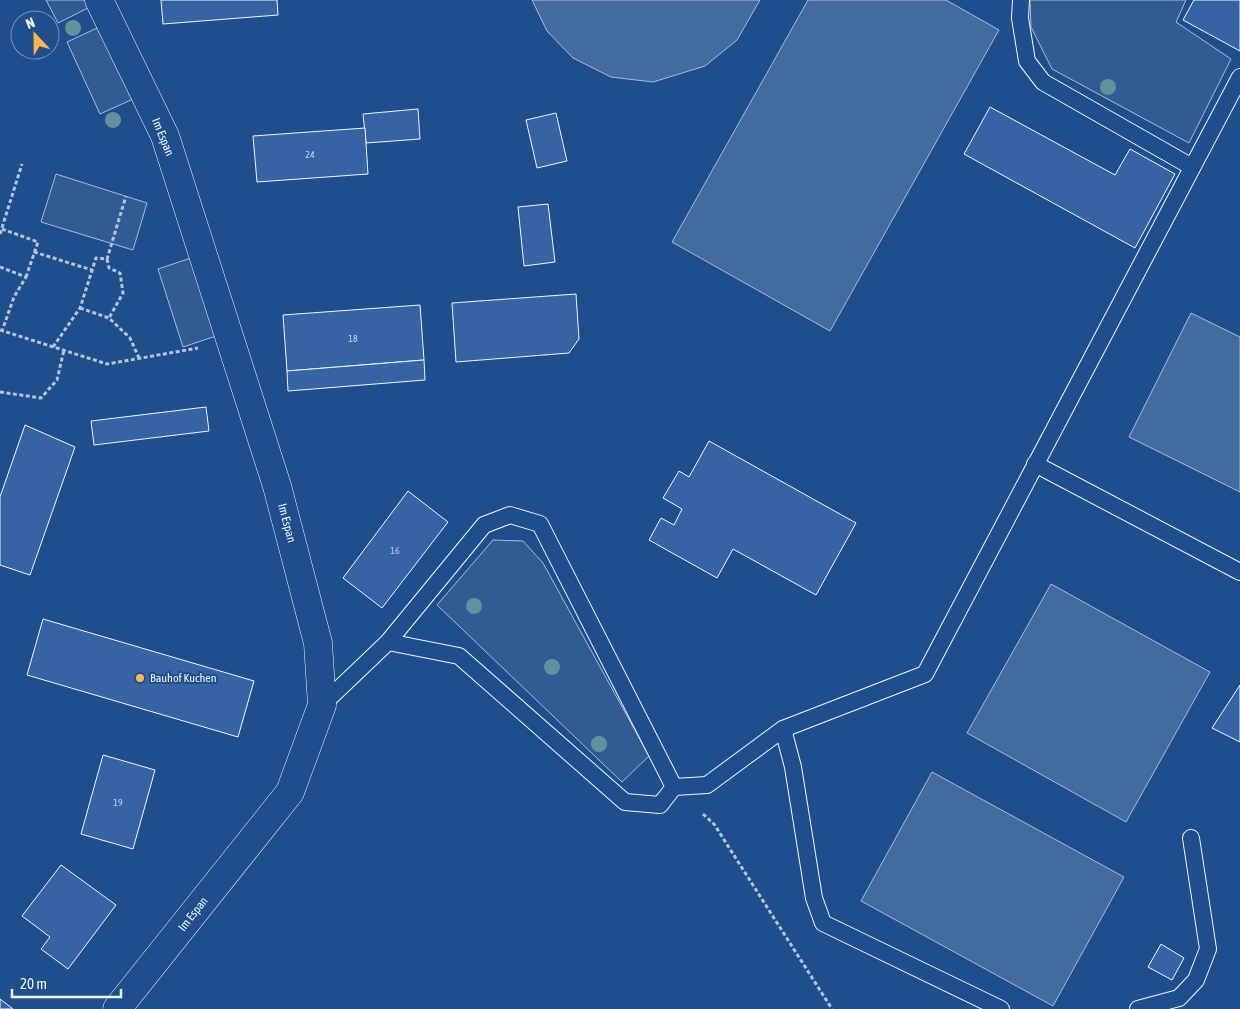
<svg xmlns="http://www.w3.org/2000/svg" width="1240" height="1009" viewBox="0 0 1240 1009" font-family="'Asap Condensed',sans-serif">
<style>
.built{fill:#305b95;stroke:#a8bbd7}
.water{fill:#446ba0;stroke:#a8bbd7}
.building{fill:#3563a3;stroke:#f2f6ff}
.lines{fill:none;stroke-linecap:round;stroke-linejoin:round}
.lane-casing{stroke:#f2f6ff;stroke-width:18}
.street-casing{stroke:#f2f6ff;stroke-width:29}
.path{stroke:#b3c4dc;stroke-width:3;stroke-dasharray:4 2.5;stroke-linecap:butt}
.lane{stroke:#1f4e8c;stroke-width:16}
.street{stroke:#1f4e8c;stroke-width:28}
.tree{fill:#61919a}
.poi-dot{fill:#ffb74d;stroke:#1f4e8c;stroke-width:2}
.labels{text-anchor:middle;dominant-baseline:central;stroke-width:4;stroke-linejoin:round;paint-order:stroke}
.number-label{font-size:10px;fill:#c3d1e8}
.street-label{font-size:12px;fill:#f2f6ff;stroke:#1f4e8c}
.poi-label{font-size:12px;fill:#f2f6ff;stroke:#1f4e8c;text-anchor:start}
</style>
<rect width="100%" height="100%" fill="#1f4e8c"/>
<g class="built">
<polygon points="46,0 99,0 100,2 58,23"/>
<polygon points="1030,0 1186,0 1176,22 1231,59 1189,143 1052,69 1031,27"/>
<polygon points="110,22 144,94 100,114 67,42"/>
<polygon points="56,174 147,203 133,250 41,222"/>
<polygon points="203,254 228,332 183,347 158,269"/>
<polygon points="493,540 523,541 543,563 649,756 622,782 437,605"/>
</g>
<g class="water">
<polygon points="532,0 760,0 737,40 705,66 653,82 611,77 573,58 547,31"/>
<polygon points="808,0 946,0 999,30 830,331 672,242"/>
<polygon points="1191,313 1240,337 1240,492 1129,437"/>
<polygon points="1051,584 1210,672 1126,822 967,733"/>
<polygon points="932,772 1124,877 1053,1006 861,901"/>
</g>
<g class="building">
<polygon points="161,0 277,0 278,15 163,24"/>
<polygon points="1194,0 1240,0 1240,51 1183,20"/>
<polygon points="990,107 1115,175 1130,149 1175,174 1135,248 964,154"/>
<polygon points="418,109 420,139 366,143 363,114"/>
<polygon points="556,113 567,161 537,168 526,120"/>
<polygon points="365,128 368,174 257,182 253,136"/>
<polygon points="548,204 555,262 524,266 518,207"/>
<polygon points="576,294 579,339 569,353 456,362 452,303"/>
<polygon points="420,305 424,360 287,371 283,315"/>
<polygon points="424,360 425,380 288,391 287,371"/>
<polygon points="206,407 209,431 94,445 91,421"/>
<polygon points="25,425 75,447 30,575 0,565 0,497"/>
<polygon points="709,441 856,523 816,595 733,549 717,578 649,540 661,518 674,525 682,509 663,498 679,471 689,477"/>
<polygon points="408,491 448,522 382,608 343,578"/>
<polygon points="43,619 254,681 238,737 27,675"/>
<polygon points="1240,685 1240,742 1212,728"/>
<polygon points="103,755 155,770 133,849 81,834"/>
<polygon points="61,865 116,905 68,969 41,949 50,937 22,916"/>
<polygon points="1161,944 1184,958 1172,980 1148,967"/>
<polygon points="0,999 13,1009 0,1009"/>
</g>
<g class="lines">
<defs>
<g id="lane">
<polyline points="1021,0 1020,18 1027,61 1043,82 1192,167"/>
<polyline points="1035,464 1240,572"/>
<polyline points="322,705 388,642 484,525 510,515 540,524 674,787 660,805 625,802 459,656 388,642"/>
<polyline points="783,729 793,767 814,898 823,923 1001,1009"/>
<polyline points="674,787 707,785 783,729 925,674 1240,77"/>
<polyline points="1138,1009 1179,998 1196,980 1208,949 1191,838"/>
</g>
<polyline id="street" points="99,0 165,136 277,486 318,643 322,705 290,792 117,1009"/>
</defs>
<use href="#lane" class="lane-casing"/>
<use href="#street" class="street-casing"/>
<g class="path">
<polyline points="2,229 38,242 26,277"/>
<polyline points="0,234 22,164"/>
<polyline points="34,252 92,270"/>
<polyline points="107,259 109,268 120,273 123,293 109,318"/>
<polyline points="0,267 26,277 14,297 2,331"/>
<polyline points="80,308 109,318 130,338 139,358"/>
<polyline points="0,330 107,364 198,348"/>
<polyline points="53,347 80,308 96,258 107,259 126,196"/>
<polyline points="0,392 41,398 57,380 64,350"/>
<polyline points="703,814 714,824 832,1009"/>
</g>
<use href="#lane" class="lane"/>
<use href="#street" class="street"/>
</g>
<g class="tree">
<circle cx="73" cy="28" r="8"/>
<circle cx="1108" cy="87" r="8"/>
<circle cx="113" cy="120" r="8"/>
<circle cx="474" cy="606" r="8"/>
<circle cx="552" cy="667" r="8"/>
<circle cx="599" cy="744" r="8"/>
</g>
<circle class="poi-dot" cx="140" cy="678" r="5"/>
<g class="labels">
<g class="number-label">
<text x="310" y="154">24</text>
<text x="353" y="338">18</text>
<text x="395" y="550">16</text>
<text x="118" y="802">19</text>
</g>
<g class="street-label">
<text transform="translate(163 137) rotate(68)">Im Espan</text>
<text transform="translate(287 523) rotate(75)">Im Espan</text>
<text transform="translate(193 914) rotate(-52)">Im Espan</text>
</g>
<g class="poi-label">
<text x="150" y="678">Bauhof Kuchen</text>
</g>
</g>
<g transform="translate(35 35) rotate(338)"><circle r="24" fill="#1f4e8c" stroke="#7391ba"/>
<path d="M0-4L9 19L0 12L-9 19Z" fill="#ffb74d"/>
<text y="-8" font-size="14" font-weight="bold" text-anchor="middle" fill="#f2f6ff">N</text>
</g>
<path d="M12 989v8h109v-8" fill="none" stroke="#f2f6ff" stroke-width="2.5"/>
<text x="20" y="989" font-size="15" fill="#f2f6ff" stroke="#1f4e8c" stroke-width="4" paint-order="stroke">20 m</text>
</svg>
